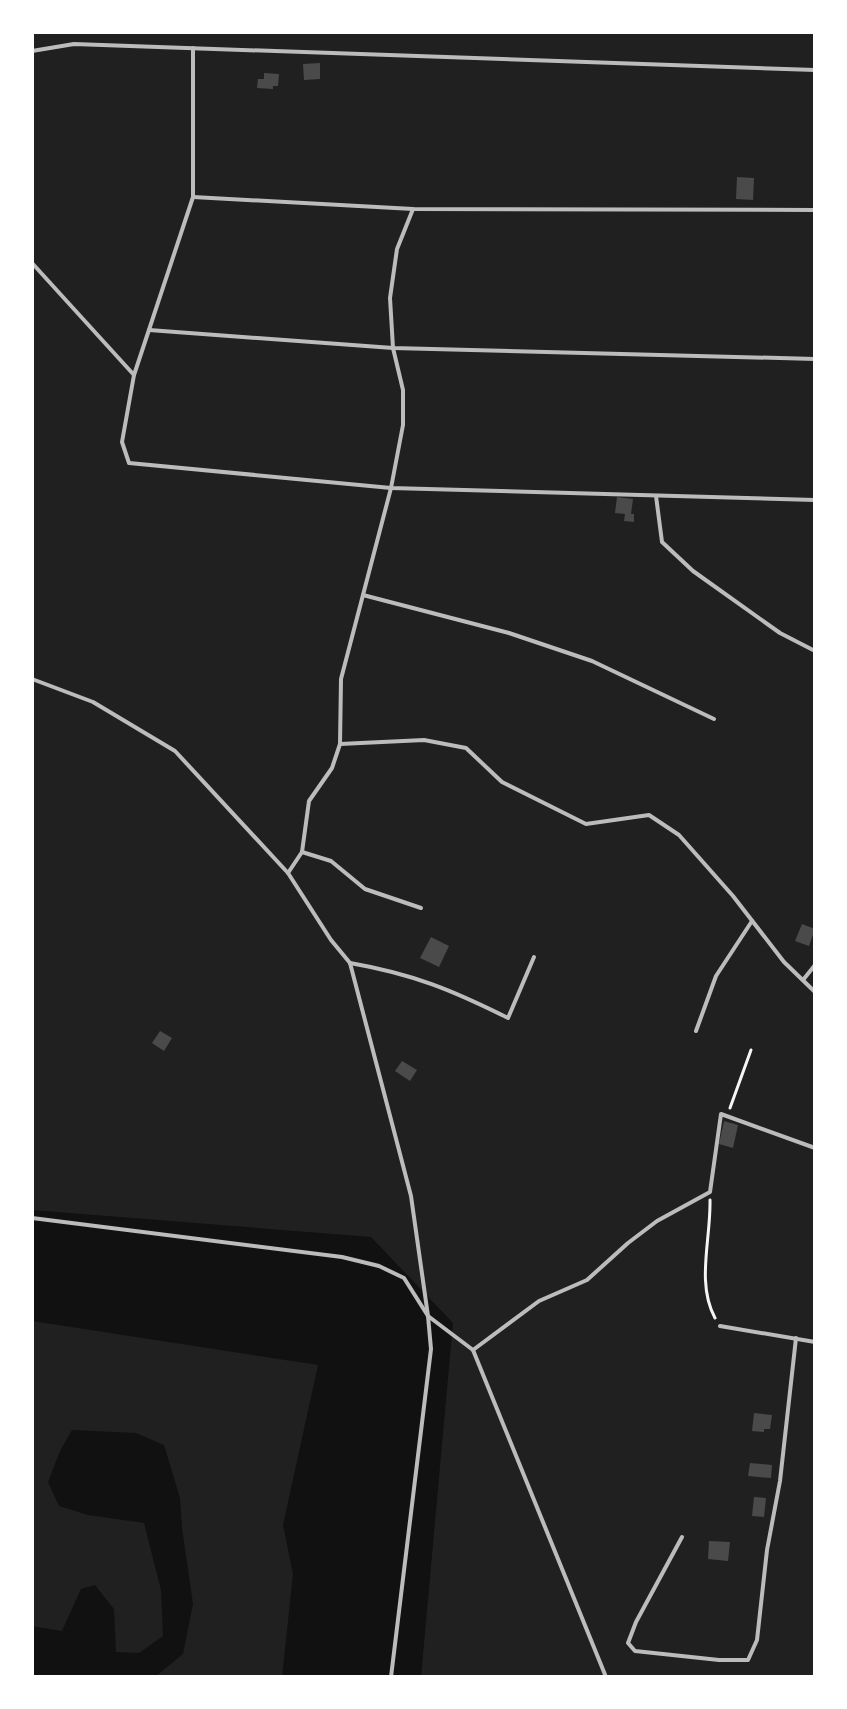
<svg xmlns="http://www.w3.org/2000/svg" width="847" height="1709" viewBox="0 0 847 1709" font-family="Manrope,sans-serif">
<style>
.green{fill:#202020}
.building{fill:#4a4a4a}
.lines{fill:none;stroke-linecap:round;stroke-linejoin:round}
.path{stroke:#f5f5f5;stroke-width:3}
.service{stroke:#bcbcbc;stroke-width:4}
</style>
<rect width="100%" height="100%" fill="#111"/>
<g class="green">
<polygon points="32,32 815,32 815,1677 421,1677 453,1323 371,1237 32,1210"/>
<polygon points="32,1321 318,1365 283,1525 293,1574 282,1677 155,1677 183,1654 193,1604 182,1528 180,1498 164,1445 136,1433 72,1430 60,1451 48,1482 59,1506 88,1515 144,1523 161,1590 163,1636 139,1653 116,1652 114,1609 95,1585 81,1589 62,1631 32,1626"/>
</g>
<g class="building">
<polygon points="320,63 320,79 304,80 303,64"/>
<polygon points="264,73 279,74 278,86 273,86 273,89 257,88 258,79 264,79"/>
<polygon points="737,177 754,178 753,200 736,199"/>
<polygon points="617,497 633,499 631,514 634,514 634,522 624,521 625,514 615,513"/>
<polygon points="802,924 815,929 809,946 795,941"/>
<polygon points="431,937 449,946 439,967 420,958"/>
<polygon points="160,1031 172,1038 164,1051 152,1043"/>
<polygon points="402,1061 417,1070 410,1081 395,1071"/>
<polygon points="724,1121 738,1125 733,1148 719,1144"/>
<polygon points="754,1413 772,1415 770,1429 764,1429 764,1432 752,1431"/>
<polygon points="750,1463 772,1465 771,1478 748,1476"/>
<polygon points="754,1497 766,1498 764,1517 752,1516"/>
<polygon points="709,1541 730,1542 728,1561 708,1559"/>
</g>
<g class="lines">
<g class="path">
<polyline points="730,1108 751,1050"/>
<path d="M710,1200C711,1239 696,1283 715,1318"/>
</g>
<g class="service">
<polyline points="193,48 193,197 134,375 122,442 129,463 391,488 815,500"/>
<polyline points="32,51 74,44 815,70"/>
<polyline points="193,197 413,209 815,210"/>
<polyline points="32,263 134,375"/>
<polyline points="149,330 393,348 815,359"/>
<polyline points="656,496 662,542 693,571 780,633 815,651"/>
<polyline points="363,595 509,633 592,661 714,719"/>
<polyline points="32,679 93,702 175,751 288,873 331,940 350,963 411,1196 428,1316 473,1350 606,1677"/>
<polyline points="340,744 424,740 466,748 502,782 586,824 649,815 679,835 733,896 784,962 815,992"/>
<polyline points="302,852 309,801 332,768 340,744 341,679 391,488 403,425 403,390 393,348 390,298 397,249 413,209"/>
<polyline points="288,873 302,852 331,861 365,889 421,908"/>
<path d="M350,963C413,974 452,990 508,1018L534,957"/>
<polyline points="803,980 815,965"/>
<polyline points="696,1031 716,976 752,921"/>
<polyline points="32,1218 342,1257 379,1266 404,1278 428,1316 431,1349 391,1677"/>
<polyline points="720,1326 815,1342"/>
<polyline points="473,1350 539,1301 587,1280 628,1243 657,1221 710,1192 721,1114 815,1148"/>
<polyline points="682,1537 636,1622 628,1643 635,1651 719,1660 748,1660 757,1640 767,1550 780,1481 796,1338"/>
</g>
</g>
<rect width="847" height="1709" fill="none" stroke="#ffffff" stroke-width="68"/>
</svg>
